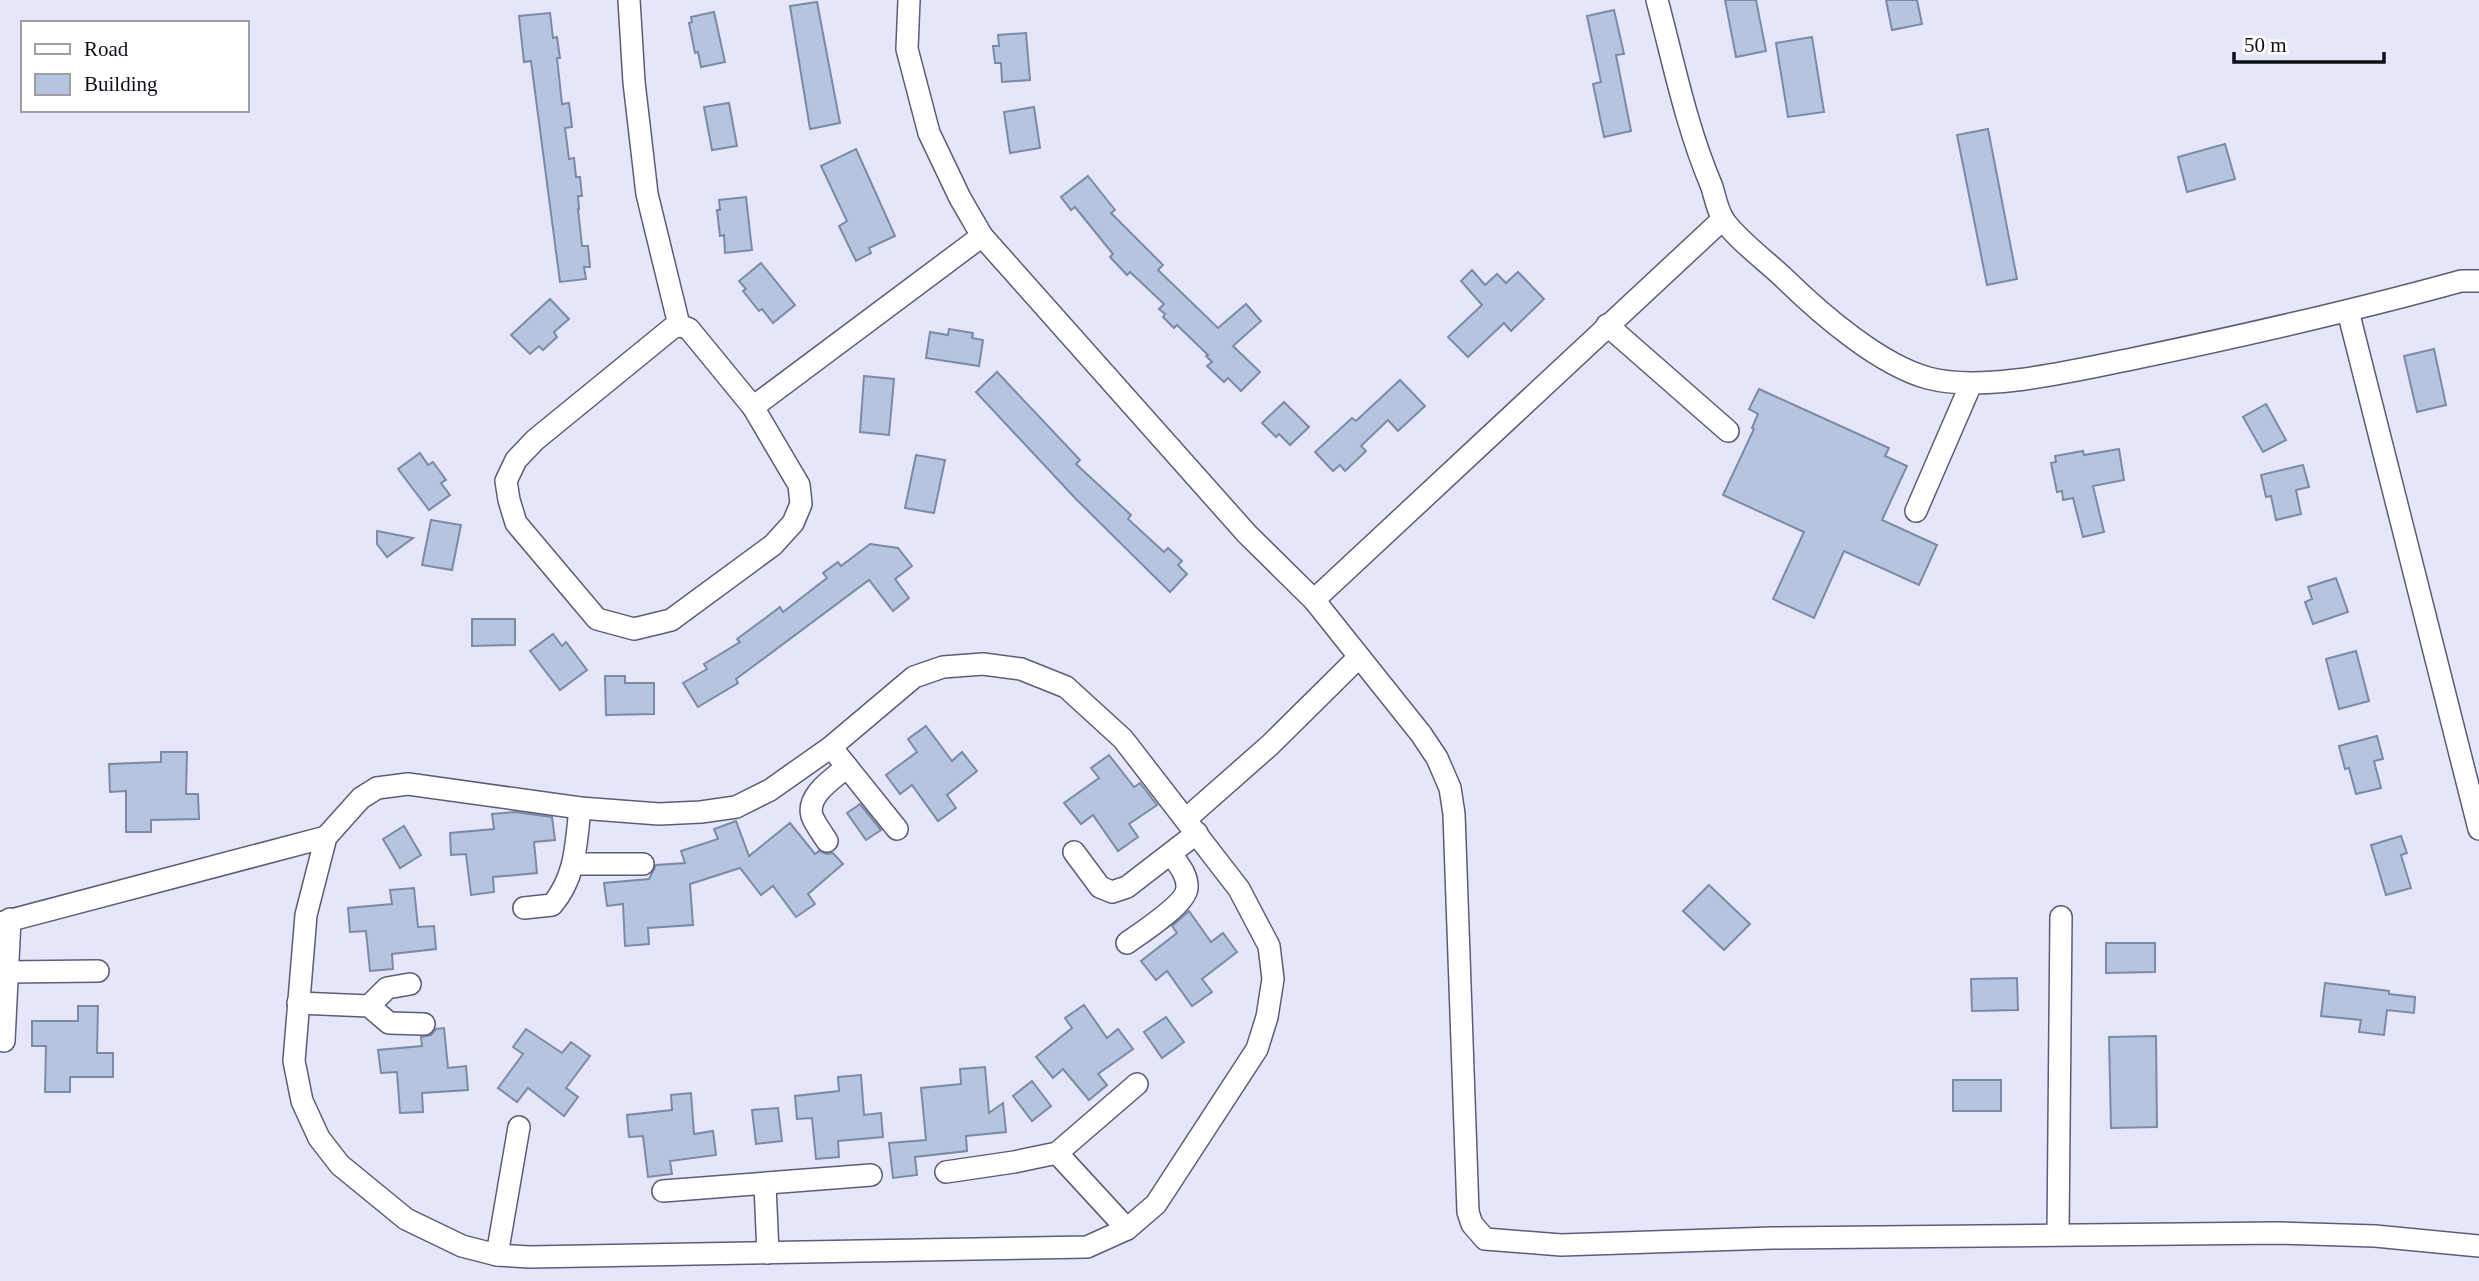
<svg xmlns="http://www.w3.org/2000/svg" width="2479" height="1281" viewBox="0 0 2479 1281" font-family="'Times New Roman',serif">
<style>
.building{fill:#b5c5e0;stroke:#7b8ba5;stroke-width:2}
.lines{fill:none;stroke-linecap:round;stroke-linejoin:round}
.minor-casing{stroke:#5c5c77;stroke-width:24}
.minor{stroke:#fff;stroke-width:21}
</style>
<rect width="100%" height="100%" fill="#e6e6fa"/>
<g class="building">
<polygon points="1725,0 1756,0 1766,51 1736,57"/>
<polygon points="1886,0 1917,0 1922,24 1892,30"/>
<polygon points="817,2 840,123 810,129 790,6"/>
<polygon points="1614,10 1624,54 1616,55 1631,131 1604,137 1593,84 1601,82 1587,16"/>
<polygon points="714,12 725,62 701,67 698,52 695,53 689,23 692,22 691,17"/>
<polygon points="550,13 553,38 557,37 560,58 557,58 562,104 569,103 572,127 565,128 569,159 574,158 576,177 580,177 582,196 578,196 579,209 578,209 582,246 588,246 590,267 584,267 586,279 560,282 531,61 524,62 519,16"/>
<polygon points="1026,33 1030,80 1002,82 1001,63 995,63 993,46 999,46 998,35"/>
<polygon points="1812,37 1824,112 1788,117 1776,43"/>
<polygon points="729,103 737,146 712,150 704,107"/>
<polygon points="1034,107 1040,148 1010,153 1004,112"/>
<polygon points="1988,129 2017,279 1987,285 1957,135"/>
<polygon points="2225,144 2235,179 2187,192 2178,157"/>
<polygon points="856,149 895,236 869,248 871,253 856,261 839,226 847,221 821,166"/>
<polygon points="1088,176 1115,210 1111,213 1163,265 1158,270 1218,328 1246,304 1261,321 1233,346 1260,372 1241,391 1228,378 1224,382 1207,366 1212,362 1206,356 1208,355 1177,325 1174,328 1163,317 1165,314 1159,309 1164,304 1130,272 1127,275 1110,257 1113,254 1075,207 1071,210 1061,197"/>
<polygon points="746,197 752,250 725,253 724,235 720,236 717,210 720,210 719,200"/>
<polygon points="761,263 795,305 773,323 762,309 759,311 743,291 746,289 739,281"/>
<polygon points="1472,270 1485,285 1497,274 1506,283 1518,272 1544,299 1511,331 1504,323 1468,357 1448,337 1482,305 1461,281"/>
<polygon points="550,299 569,319 554,332 557,337 543,350 539,346 530,354 511,335"/>
<polygon points="949,329 973,333 972,338 983,340 979,366 926,358 930,332 948,335"/>
<polygon points="2434,349 2446,405 2417,412 2404,356"/>
<polygon points="997,372 1080,460 1076,464 1131,515 1128,519 1164,552 1168,548 1182,561 1178,565 1187,574 1170,592 1076,499 976,392"/>
<polygon points="864,376 894,379 889,435 860,432"/>
<polygon points="1400,380 1425,406 1398,431 1388,420 1361,446 1366,451 1345,471 1340,465 1333,471 1315,452 1352,418 1356,421"/>
<polygon points="1759,389 1889,448 1885,456 1907,466 1882,520 1937,545 1919,585 1844,551 1814,618 1773,599 1804,532 1723,495 1754,429 1752,428 1758,414 1749,409"/>
<polygon points="1284,402 1309,427 1290,445 1279,434 1276,437 1262,423"/>
<polygon points="2266,404 2286,440 2263,452 2243,417"/>
<polygon points="2119,449 2124,480 2093,486 2104,532 2083,537 2073,498 2063,500 2062,491 2057,492 2051,463 2056,462 2055,456 2083,451 2084,455"/>
<polygon points="420,453 428,465 433,462 446,480 441,483 450,495 429,510 398,469"/>
<polygon points="916,455 945,460 934,513 905,508"/>
<polygon points="2303,465 2309,487 2296,490 2301,514 2276,520 2271,496 2266,497 2261,475"/>
<polygon points="431,520 461,525 452,570 422,565"/>
<polygon points="377,531 413,538 387,557 377,544"/>
<polygon points="870,544 898,548 912,566 895,579 909,598 893,611 869,580 736,679 738,683 698,707 683,683 707,669 704,664 740,642 737,639 780,607 783,612 827,578 823,573 838,562 841,566"/>
<polygon points="2336,578 2348,612 2313,624 2305,602 2312,599 2308,587"/>
<polygon points="472,619 515,619 515,645 472,646"/>
<polygon points="553,634 562,646 566,642 587,670 560,690 530,651"/>
<polygon points="2356,651 2369,701 2339,709 2326,659"/>
<polygon points="605,676 625,676 625,683 654,683 654,714 606,715"/>
<polygon points="926,726 952,761 962,752 977,771 947,795 956,808 938,821 912,785 900,794 886,775 917,752 908,739"/>
<polygon points="2377,736 2383,759 2374,761 2381,788 2356,794 2349,768 2345,769 2339,746"/>
<polygon points="161,752 187,752 186,794 198,794 199,819 151,820 151,832 126,832 126,791 110,792 109,764 161,762"/>
<polygon points="1109,755 1134,787 1140,783 1157,805 1129,824 1138,837 1118,851 1093,815 1081,824 1064,803 1099,778 1091,768"/>
<polygon points="860,804 881,830 866,840 847,813"/>
<polygon points="515,812 552,817 555,840 534,842 537,873 493,877 494,892 471,895 466,854 451,855 450,833 494,829 492,814"/>
<polygon points="736,821 749,856 790,823 815,854 819,851 827,854 833,853 843,864 808,894 815,904 796,917 773,886 761,895 740,868 690,884 693,925 648,928 649,944 625,946 623,904 607,906 604,883 649,879 656,865 685,863 681,851 718,839 714,829"/>
<polygon points="404,826 421,855 400,868 383,839"/>
<polygon points="2401,836 2407,853 2401,855 2411,888 2386,895 2371,845"/>
<polygon points="1709,885 1750,924 1724,950 1683,911"/>
<polygon points="414,888 418,927 434,926 436,949 392,954 393,969 370,971 366,931 350,932 348,908 392,904 390,890"/>
<polygon points="1189,911 1211,942 1223,933 1237,952 1202,979 1212,992 1192,1006 1167,971 1156,980 1141,961 1177,933 1172,926"/>
<polygon points="2106,943 2155,943 2155,972 2106,973"/>
<polygon points="2017,978 2018,1010 1972,1011 1971,979"/>
<polygon points="2325,983 2389,991 2389,994 2415,997 2414,1013 2387,1010 2384,1035 2359,1032 2361,1020 2321,1016"/>
<polygon points="1084,1005 1107,1038 1118,1029 1133,1049 1098,1074 1107,1085 1089,1100 1063,1069 1053,1078 1036,1057 1072,1028 1065,1018"/>
<polygon points="78,1006 98,1006 97,1053 113,1053 113,1077 70,1077 70,1092 45,1092 46,1046 32,1046 32,1021 78,1021"/>
<polygon points="1166,1017 1184,1042 1162,1058 1144,1032"/>
<polygon points="444,1028 448,1068 466,1066 468,1090 422,1093 423,1112 400,1113 397,1072 381,1073 378,1050 422,1046 421,1037 431,1035 436,1029"/>
<polygon points="526,1029 562,1053 571,1042 590,1056 566,1088 578,1097 564,1116 528,1088 517,1102 498,1088 523,1054 513,1047"/>
<polygon points="2156,1036 2157,1127 2111,1128 2109,1037"/>
<polygon points="985,1067 989,1113 1003,1103 1006,1132 966,1136 967,1151 915,1157 917,1175 893,1178 889,1143 926,1140 921,1088 961,1084 960,1069"/>
<polygon points="861,1075 864,1115 881,1113 883,1137 838,1141 839,1157 816,1159 812,1118 797,1119 795,1096 839,1091 838,1077"/>
<rect x="1953" y="1080" width="48" height="31"/>
<polygon points="1032,1081 1051,1106 1032,1121 1013,1096"/>
<polygon points="691,1093 694,1134 713,1131 716,1155 670,1161 672,1174 648,1177 643,1136 629,1137 627,1115 672,1110 671,1095"/>
<polygon points="778,1108 782,1141 756,1144 752,1110"/>
</g>
<g class="lines">
<defs>
<g id="minor">
<polyline points="629,0 634,82 647,194 679,325"/>
<polyline points="909,0 907,49 929,133 960,198 982,236 1247,534 1314,600 1421,734 1437,758 1450,788 1454,814 1468,1212 1472,1224 1485,1239 1561,1245 1772,1238 2279,1233 2375,1236 2479,1246"/>
<path d="M1657,0C1674,64 1686,126 1712,187C1715,197 1717,208 1722,217C1730,234 1771,265 1786,280C1822,315 1880,365 1928,378C1984,393 2075,370 2132,359C2242,336 2353,311 2461,281H2479"/>
<polyline points="2348,311 2479,829"/>
<polygon points="679,325 689,329 753,407 799,485 801,504 793,523 773,545 671,620 634,629 597,619 516,523 509,500 506,481 516,460 535,440 671,329"/>
<polyline points="1607,325 1728,431"/>
<polyline points="753,407 982,236"/>
<polyline points="1916,511 1971,384"/>
<polyline points="1314,600 1723,219"/>
<polygon points="983,664 1021,669 1066,687 1123,739 1239,889 1269,946 1273,979 1267,1017 1257,1049 1156,1204 1127,1229 1087,1247 530,1257 497,1255 462,1246 406,1219 340,1165 319,1138 302,1101 294,1061 306,915 326,837 361,798 377,788 408,784 580,808 659,814 701,812 736,807 770,790 831,747 914,677 943,667"/>
<polyline points="831,747 897,829"/>
<polyline points="1186,819 1270,745 1359,657"/>
<path d="M827,841C822,833 815,824 812,816C806,795 834,778 847,767"/>
<polyline points="1074,852 1100,887 1112,892 1127,887 1197,833"/>
<polyline points="574,864 643,864"/>
<path d="M524,908L552,905C576,877 576,844 580,808"/>
<polyline points="0,923 326,837"/>
<path d="M1127,943C1141,933 1186,904 1187,888C1188,875 1178,864 1171,854"/>
<polyline points="7,972 98,971"/>
<polyline points="298,1003 369,1006 389,1023 424,1024"/>
<polyline points="369,1006 387,988 410,984"/>
<polyline points="4,1041 10,919"/>
<polyline points="1057,1153 1127,1229"/>
<polyline points="946,1172 1014,1162 1057,1153 1137,1084"/>
<polyline points="765,1185 768,1253"/>
<polyline points="663,1191 871,1175"/>
<polyline points="2058,1234 2061,917"/>
<polyline points="497,1255 519,1127"/>
</g>
</defs>
<use href="#minor" class="minor-casing"/>
<use href="#minor" class="minor"/>
</g>
<rect x="21" y="21" width="228" height="91" fill="#ffffff" stroke="#9f9fa3" stroke-width="2"/>
<rect x="35" y="44" width="35" height="10" fill="#ffffff" stroke="#9f9fa3" stroke-width="2"/>
<text x="84" y="56" font-size="21" fill="#0f0f1a">Road</text>
<rect x="35" y="74" width="35" height="21" fill="#b5c5e0" stroke="#9f9fa3" stroke-width="2"/>
<text x="84" y="91" font-size="21" fill="#0f0f1a">Building</text>
<path d="M2234 52v10h150v-10" fill="none" stroke="#0f0f1a" stroke-width="3.5"/>
<text x="2244" y="52" font-size="21" fill="#0f0f1a" stroke="#ffffff" stroke-width="5" paint-order="stroke">50 m</text>
</svg>
